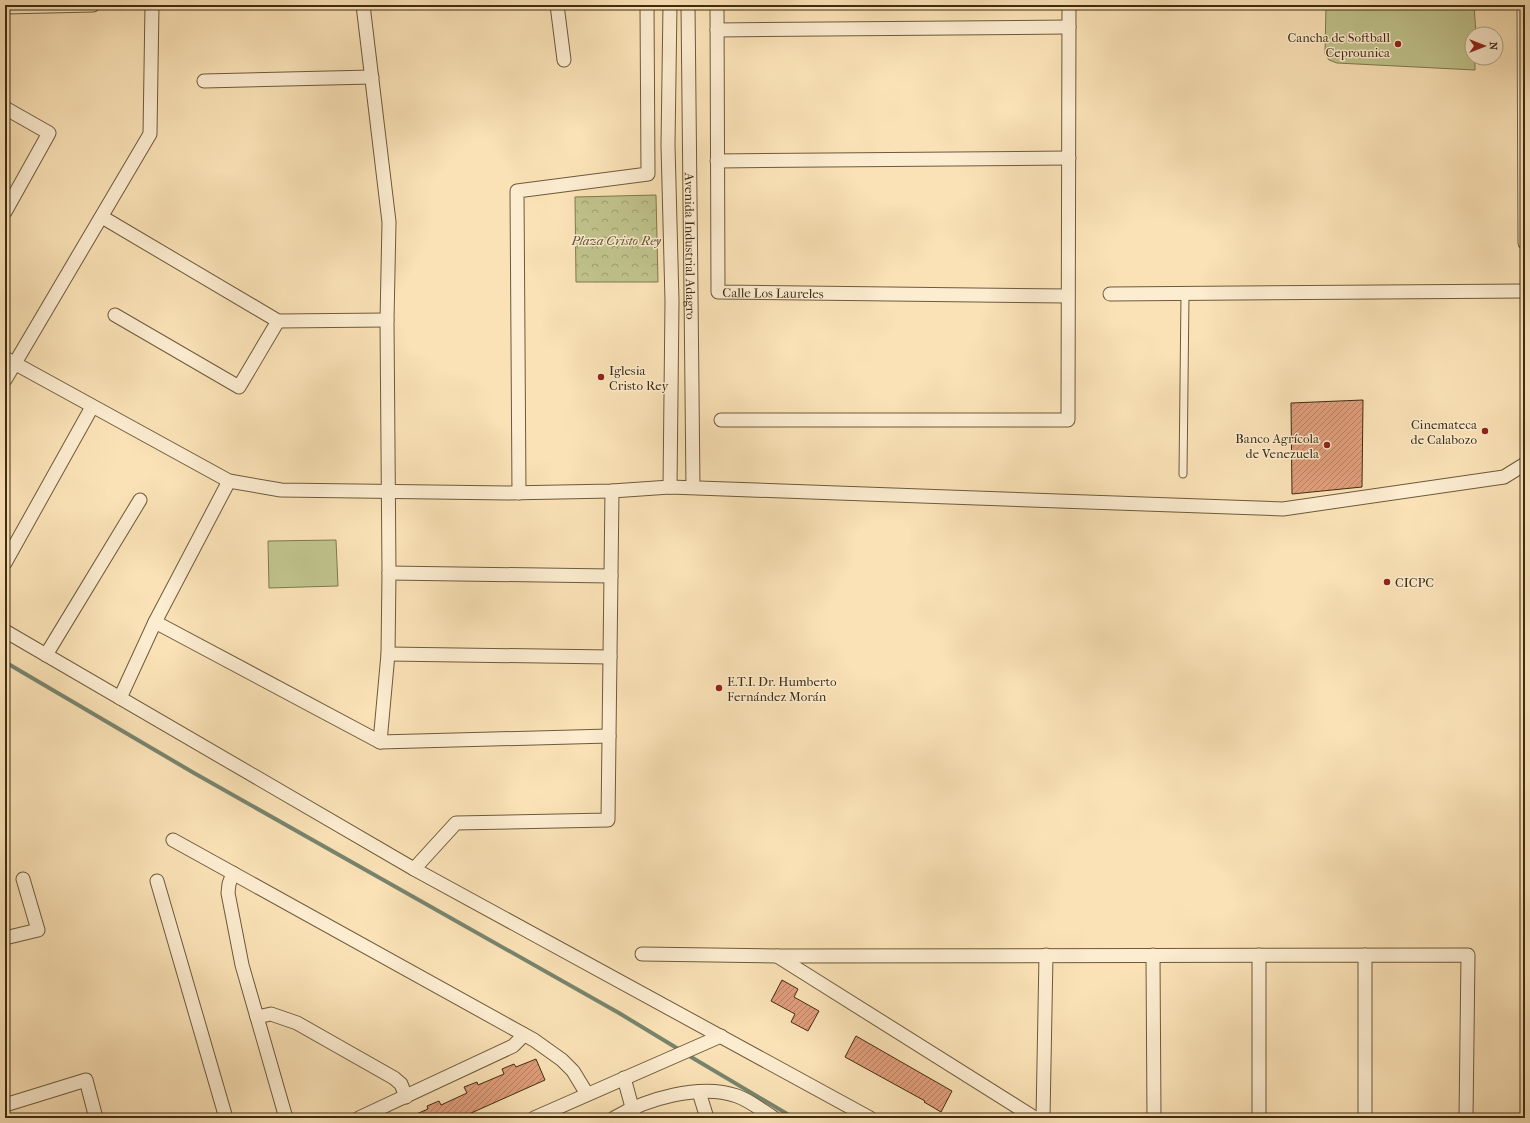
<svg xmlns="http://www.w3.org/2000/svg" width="1530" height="1123" viewBox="0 0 1530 1123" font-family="'IM FELL French Canon',serif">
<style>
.park{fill:url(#park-crowns);stroke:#80784e}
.pitch{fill:#c0c38c;stroke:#80784e}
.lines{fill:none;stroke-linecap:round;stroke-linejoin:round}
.stream{stroke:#78846e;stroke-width:4}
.building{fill:url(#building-hatch);stroke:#402c10}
.service-casing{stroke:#6e5a3a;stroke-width:9}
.minor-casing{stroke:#6e5a3a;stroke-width:15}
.service{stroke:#fcecd0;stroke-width:7}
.minor{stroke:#fcecd0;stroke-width:13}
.poi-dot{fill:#8f2418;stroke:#fcecd0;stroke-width:1.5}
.labels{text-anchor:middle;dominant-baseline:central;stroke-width:3;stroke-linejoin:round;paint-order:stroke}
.poi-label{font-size:13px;fill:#402c10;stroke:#fcecd0;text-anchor:end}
.park-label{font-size:13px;font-style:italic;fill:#60522f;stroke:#fcecd0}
.street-label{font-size:13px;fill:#402c10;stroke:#fcecd0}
</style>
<defs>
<pattern id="park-crowns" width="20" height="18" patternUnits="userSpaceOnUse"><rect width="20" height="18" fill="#c0c38c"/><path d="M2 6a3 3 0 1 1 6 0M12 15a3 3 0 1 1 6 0" fill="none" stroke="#9d9f71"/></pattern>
<pattern id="building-hatch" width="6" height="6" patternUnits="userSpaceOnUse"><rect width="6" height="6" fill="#e09d7b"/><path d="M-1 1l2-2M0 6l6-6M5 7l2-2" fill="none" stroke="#b78063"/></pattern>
</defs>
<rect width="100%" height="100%" fill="#fae2b6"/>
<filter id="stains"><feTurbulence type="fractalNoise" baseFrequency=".005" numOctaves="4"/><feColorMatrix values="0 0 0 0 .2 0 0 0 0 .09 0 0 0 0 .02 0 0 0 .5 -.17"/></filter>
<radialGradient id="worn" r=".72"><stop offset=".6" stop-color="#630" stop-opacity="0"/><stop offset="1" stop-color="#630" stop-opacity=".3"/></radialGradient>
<polygon class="park" points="656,195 658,282 576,282 575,197"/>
<g class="pitch">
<polygon points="1326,5 1474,5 1476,34 1472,34 1472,58 1475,58 1475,70 1337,63 1329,60 1325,54"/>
<polygon points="336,540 338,586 269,588 268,541"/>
</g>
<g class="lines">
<g class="stream">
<polyline points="5,662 194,773 619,1013 680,1050"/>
<polyline points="686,1054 794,1118"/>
</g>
</g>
<g class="building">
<polygon points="1363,400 1362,487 1292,494 1291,403"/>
<polygon points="782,980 798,989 794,997 819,1011 808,1031 791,1022 795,1014 771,1001"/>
<polygon points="856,1036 952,1091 941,1112 924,1102 925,1101 845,1057"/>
<polygon points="536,1059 545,1080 469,1114 470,1118 407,1118 428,1109 427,1106 439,1101 441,1105 467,1093 464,1087 477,1082 478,1085 504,1074 502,1069 514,1064 516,1067"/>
</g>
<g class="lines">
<defs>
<polyline id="service" points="1183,474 1185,294"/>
<g id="minor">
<polyline points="557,5 564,60"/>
<polyline points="670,5 668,145 672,301 670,487"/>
<path id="s1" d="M688,5L693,487"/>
<path id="s2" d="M717,5L718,292L1068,296"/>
<polyline points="1524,5 1525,243"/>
<polyline points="5,7 93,5"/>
<polyline points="717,30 1069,27"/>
<polyline points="204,81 372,77"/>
<polyline points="5,108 49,133 5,212"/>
<polyline points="717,161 1069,158"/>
<polyline points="102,217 278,321 387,320"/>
<polyline points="1110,294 1525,291"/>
<polyline points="115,315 239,387 278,321"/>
<polyline points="5,358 229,481 281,490 508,493 612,491 670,487 1283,509 1504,477 1525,464"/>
<polyline points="5,380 150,134 152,5"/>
<polyline points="721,420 1068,420 1069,5"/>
<polyline points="519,493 517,191 648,174 647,5"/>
<polyline points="5,563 92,407"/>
<polyline points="389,573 611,576"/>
<polyline points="155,622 380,742 388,654 389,573 387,320 389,222 363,5"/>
<polyline points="5,631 414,869 870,1118"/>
<polyline points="388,654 610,657"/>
<polyline points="46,655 140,500"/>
<polyline points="120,698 155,622 229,481"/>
<polyline points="380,742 609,736"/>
<polyline points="173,840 534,1040 562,1060 573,1071 587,1094"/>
<polyline points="414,869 456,823 608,820 612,491"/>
<polyline points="233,873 229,884 228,893 242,965 286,1118"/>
<polyline points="157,881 226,1118"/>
<polyline points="5,938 38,930 23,879"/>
<polyline points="642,954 777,956 1468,955 1466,1118"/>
<polyline points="1153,955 1154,1118"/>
<polyline points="1259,955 1259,1118"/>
<polyline points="1365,955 1365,1118"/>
<polyline points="777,956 1035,1118"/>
<polyline points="257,1017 271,1014 297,1023 394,1078 401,1084 406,1097"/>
<polyline points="624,1078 635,1118"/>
<polyline points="699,1092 707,1118"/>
<polyline points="5,1105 86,1080 96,1118"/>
<polyline points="359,1118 513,1046 521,1038 523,1034"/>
<polyline points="534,1118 721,1036"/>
<path d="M614,1118C646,1099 700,1083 737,1096C749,1100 763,1111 774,1118"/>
<polyline points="1043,1118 1046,955"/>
</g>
</defs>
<use href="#service" class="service-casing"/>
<use href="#minor" class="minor-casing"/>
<use href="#service" class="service"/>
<use href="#minor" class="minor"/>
</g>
<g class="poi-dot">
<circle cx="1398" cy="44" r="4"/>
<circle cx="601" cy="377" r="4"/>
<circle cx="1485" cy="431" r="4"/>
<circle cx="1327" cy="445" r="4"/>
<circle cx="1387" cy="582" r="4"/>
<circle cx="719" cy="688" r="4"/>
</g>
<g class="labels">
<g class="poi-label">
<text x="1390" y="37">Cancha de Softball<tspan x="1390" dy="15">Ceprounica</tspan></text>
<text x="609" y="370" text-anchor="start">Iglesia<tspan x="609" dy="15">Cristo Rey</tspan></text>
<text x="1477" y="424">Cinemateca<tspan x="1477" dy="15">de Calabozo</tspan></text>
<text x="1319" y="438">Banco Agrícola<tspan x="1319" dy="15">de Venezuela</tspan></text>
<text x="1395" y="582" text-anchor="start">CICPC</text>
<text x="727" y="681" text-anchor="start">E.T.I. Dr. Humberto<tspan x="727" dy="15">Fernández Morán</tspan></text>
</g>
<g class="park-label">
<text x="616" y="240">Plaza Cristo Rey</text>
</g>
<g class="street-label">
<text stroke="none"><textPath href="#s1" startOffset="241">Avenida Industrial Adagro</textPath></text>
<text stroke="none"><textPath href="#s2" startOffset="342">Calle Los Laureles</textPath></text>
</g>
</g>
<rect width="1530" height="1123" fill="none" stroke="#fae2b6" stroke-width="20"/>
<rect x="6" y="6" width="1518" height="1111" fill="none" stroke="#402c10" stroke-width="2"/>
<rect x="10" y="10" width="1510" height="1103" fill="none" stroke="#402c10"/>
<g transform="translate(1484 46) rotate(90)"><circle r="19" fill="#fcecd0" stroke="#b19f83"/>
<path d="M0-3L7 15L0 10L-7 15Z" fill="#8f2418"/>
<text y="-6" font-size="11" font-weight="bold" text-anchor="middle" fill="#402c10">N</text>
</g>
<rect width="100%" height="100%" filter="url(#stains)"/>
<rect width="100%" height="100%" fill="url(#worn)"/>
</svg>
